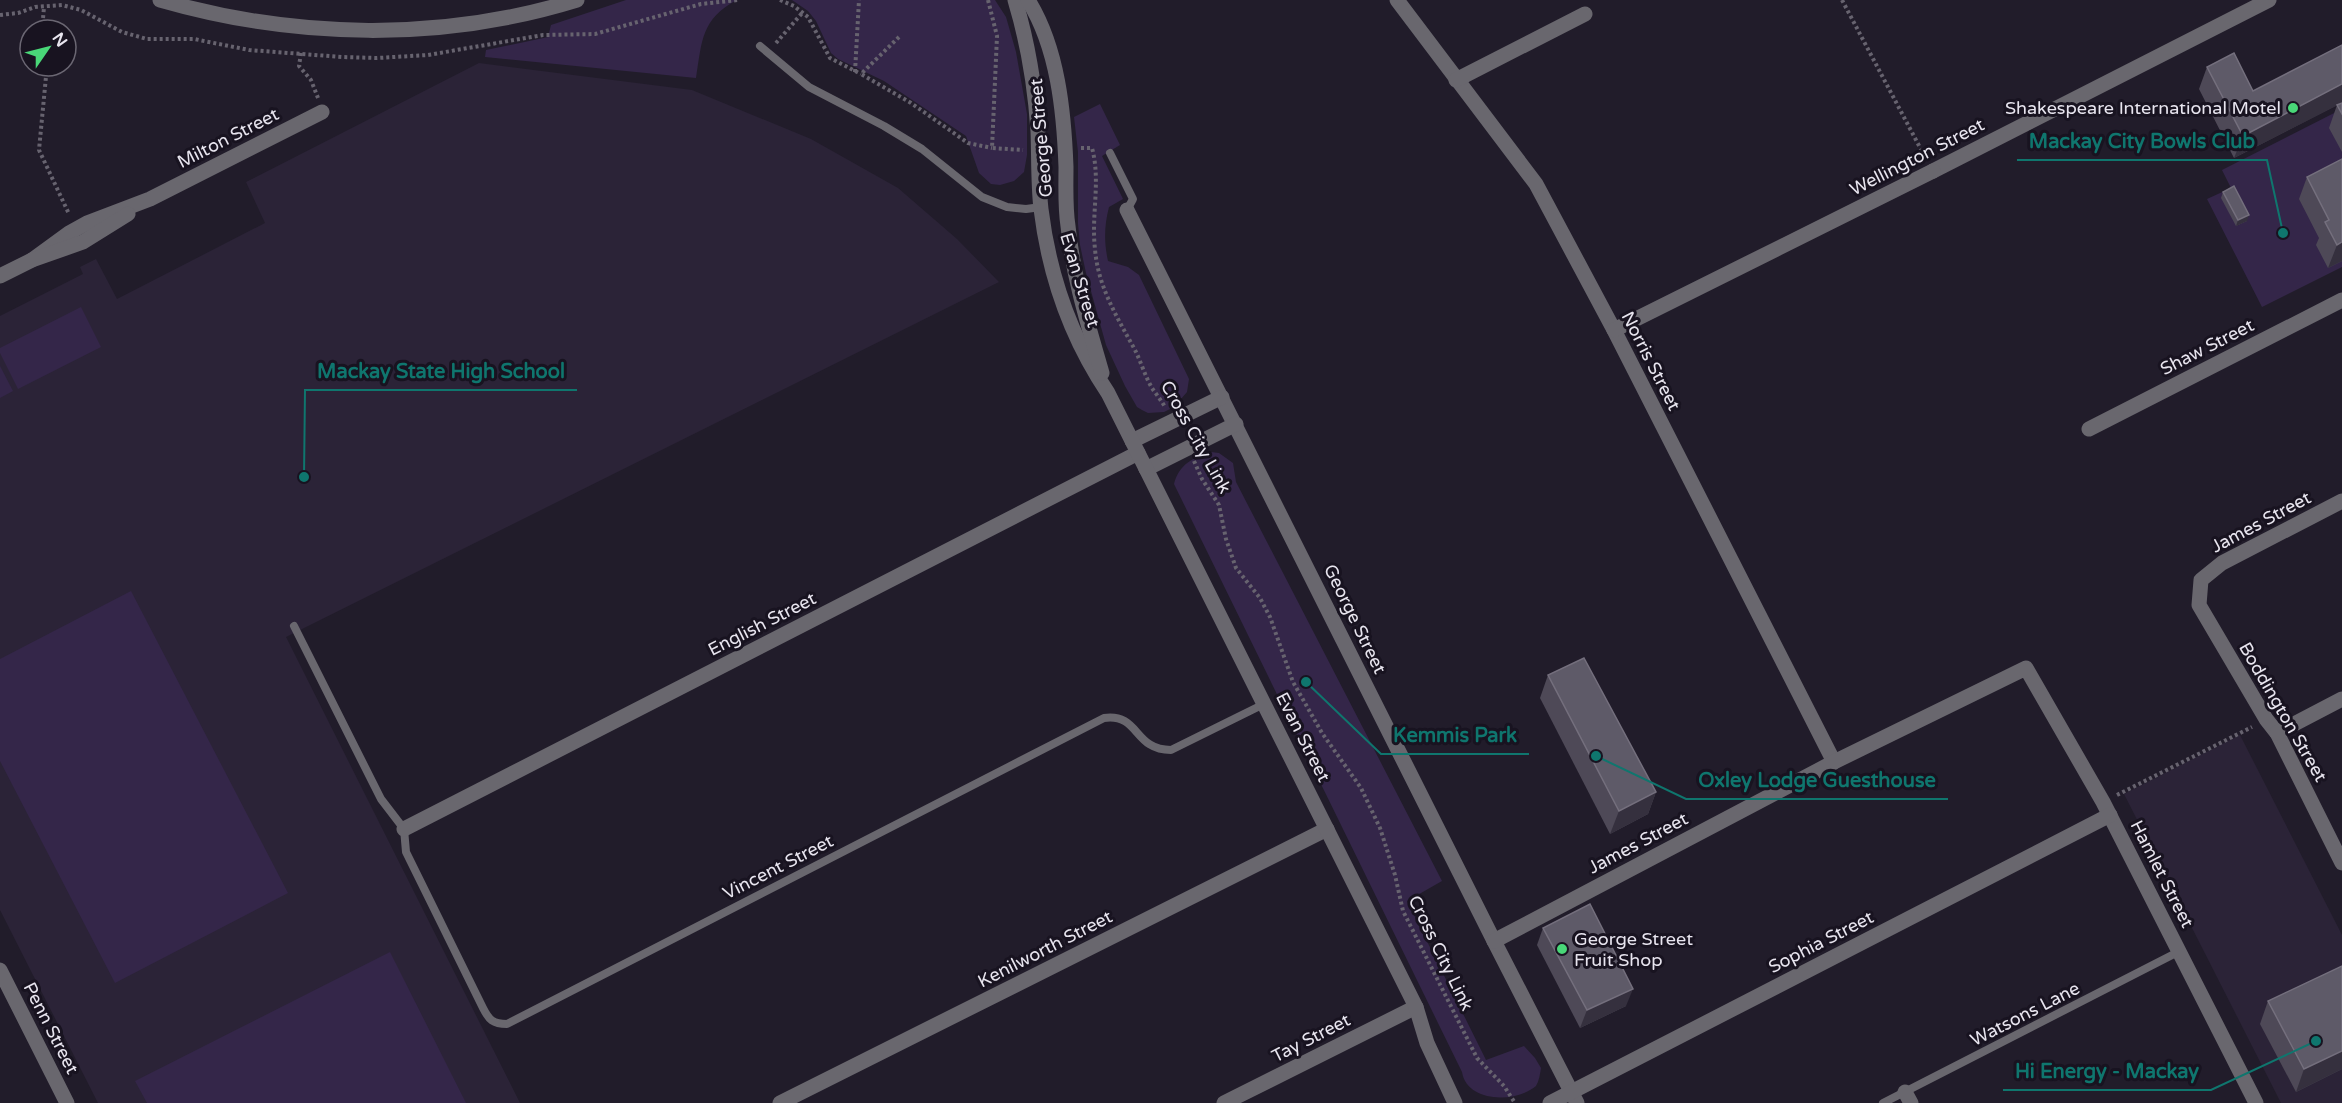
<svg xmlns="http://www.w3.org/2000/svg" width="2342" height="1103" viewBox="0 0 2342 1103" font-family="'Varela Round',sans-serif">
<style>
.built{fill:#2b2337}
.green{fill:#342649}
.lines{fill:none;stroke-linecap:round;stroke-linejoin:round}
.path{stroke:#67636f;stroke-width:4;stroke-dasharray:3 3;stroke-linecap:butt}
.service{stroke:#69676e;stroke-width:8}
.minor{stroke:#69676e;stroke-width:15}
.tertiary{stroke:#69676e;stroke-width:15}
.wall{fill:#4e4957}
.shaded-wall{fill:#35303e}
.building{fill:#5e5a68;stroke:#746f7d;stroke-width:1.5}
.poi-dot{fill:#49d778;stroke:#181320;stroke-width:2}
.labels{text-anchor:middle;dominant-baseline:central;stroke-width:6;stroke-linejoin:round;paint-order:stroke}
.poi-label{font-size:18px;fill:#e8e5ef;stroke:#181320;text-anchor:end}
.street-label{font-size:18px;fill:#e8e5ef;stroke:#181320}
.leader{fill:none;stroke:#0f766e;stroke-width:2}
.callout-dot{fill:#0f766e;stroke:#181320;stroke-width:2}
.callout-label{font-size:20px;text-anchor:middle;font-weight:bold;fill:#0f766e;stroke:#181320;stroke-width:6;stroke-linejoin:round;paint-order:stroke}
</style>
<rect width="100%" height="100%" fill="#211c2a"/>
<g class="built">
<polygon points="479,63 692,90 811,139 898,188 957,239 999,282 286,637 520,1103 98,1103 0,910 0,316 83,274 80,267 96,259 117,299 265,223 246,182"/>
<polygon points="2240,735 2342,935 2342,1103 2281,1103 2124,794"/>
</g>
<g class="green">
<path d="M626,0H737C701,19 702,41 696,78L485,57L486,50L548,37L551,25Z"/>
<polygon points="792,0 995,0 1006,17 1016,52 1027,114 1027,155 1024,172 1014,181 1000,185 991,184 979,173 966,136 884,81 838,59 831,53 816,21 808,11"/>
<path d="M1100,104L1120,145L1102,156L1123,199L1109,207C1104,226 1104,243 1108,261L1128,267L1139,275L1189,379L1187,392L1174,407L1164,412L1148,413L1142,410L1137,407L1125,386L1106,345L1086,273L1080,245L1078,224V152L1074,117Z"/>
<polygon points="2342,109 2342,267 2262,307 2207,199 2231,188 2222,170"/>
<polygon points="81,307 101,347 18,389 0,353 0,348"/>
<polygon points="0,366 13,391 0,398"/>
<path d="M1211,452L1219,453L1233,463L1236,482L1442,881L1407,901L1486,1060L1524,1046L1535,1058L1541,1068C1540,1074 1539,1081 1536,1086C1516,1103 1467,1103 1462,1072L1174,484C1179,464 1193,458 1211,452Z"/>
<polygon points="131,591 288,893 115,983 0,761 0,659"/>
<polygon points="390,952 466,1103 147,1103 135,1081"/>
</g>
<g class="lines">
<g class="path">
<polyline points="780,0 794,6 808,17 830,58 861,74"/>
<polyline points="988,0 997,36 992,148 1023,150"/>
<polyline points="1842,0 1925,157"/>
<polyline points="0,15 18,13 35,7 62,5 81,10 122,32 147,39 194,39 249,50 342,57 377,58 428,55 543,35 595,34 701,4 738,0"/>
<polyline points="42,30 44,7"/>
<polyline points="899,37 861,74 911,103 968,143 992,148"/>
<polyline points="776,43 803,12"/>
<polyline points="301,53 299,66 311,80 318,98"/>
<polyline points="47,66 39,150 69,214"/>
<polyline points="855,72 859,0"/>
<path d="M1081,148H1092C1101,181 1091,215 1095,249C1098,287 1117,317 1135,350C1141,362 1145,376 1152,388C1156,394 1161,400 1165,407"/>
<polyline points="1194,461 1202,479 1219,505 1226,539 1236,568 1260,598 1270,617 1293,682 1322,733 1361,788 1380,828 1395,875 1403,911 1477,1058 1504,1086 1515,1103"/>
<polyline points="2117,795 2252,727"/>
</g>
<g class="service">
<polyline points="760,46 809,87 884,126 922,149 982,197 1007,207 1026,209 1041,207"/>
<polyline points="1110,153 1133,199 1127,210"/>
<path d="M294,626L381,799L404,829L406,852L483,1008C489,1020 493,1024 507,1024L1104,718C1140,713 1133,750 1171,750L1264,704"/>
<polyline points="1883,1103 2180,951"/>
</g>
<g class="minor">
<polyline points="1397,0 1536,184 1614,330 1834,762"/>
<polyline points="1456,80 1585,14"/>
<polyline points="1933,171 2269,0"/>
<polyline points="1127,210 1494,941 1577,1103"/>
<polyline points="32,260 69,233 87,223 150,199 322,112"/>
<polyline points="0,276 32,260 83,242 128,214"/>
<polyline points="2089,429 2342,300"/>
<polyline points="1132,441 1222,397"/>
<polyline points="1146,469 1236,424"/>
<polyline points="2342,501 2222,563 2201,580 2199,605 2266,719 2277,733 2342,863"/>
<polyline points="2277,733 2342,699"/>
<polyline points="404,829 1138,453"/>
<polyline points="1494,941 1834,762 2026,668 2103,802 2256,1103"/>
<polyline points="1905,1092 1911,1103"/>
<polyline points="780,1103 1327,829"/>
<polyline points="1224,1103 1416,1007"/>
<polyline points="1550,1103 2110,815"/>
</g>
<g class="tertiary">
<path d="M160,0C296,39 441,42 577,0"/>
<path d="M1015,0C1028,43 1035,86 1038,131C1039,157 1038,183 1041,209C1049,274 1071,338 1108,393L1416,1007L1427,1043L1455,1103"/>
<path d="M1028,0C1058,48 1064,112 1066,167C1066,187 1065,207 1068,226C1073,277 1088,324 1102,373"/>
<polyline points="1614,330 1933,171"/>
<polyline points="0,970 67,1103"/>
</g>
</g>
<g class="wall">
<polygon points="2342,45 2342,152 2329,128 2337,105 2234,158 2199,89 2207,67 2253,91"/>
<polygon points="2342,159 2342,261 2328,268 2316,245 2319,238 2299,199 2307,177"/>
<polygon points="2223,192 2247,221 2236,226 2221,198"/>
<polygon points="1548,675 1656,792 1648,814 1610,834 1540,698"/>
<polygon points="1543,928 1626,1006 1580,1028 1537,945"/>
<polygon points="2342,966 2342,1069 2296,1092 2260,1024 2268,1001"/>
</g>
<g class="shaded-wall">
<polygon points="2342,84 2342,103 2234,158 2243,136"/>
<polygon points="2249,215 2247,221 2236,226 2238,220"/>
<polygon points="2342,242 2342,261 2328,268 2337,245"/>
<polygon points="1656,792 1648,814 1610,834 1619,811"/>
<polygon points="1633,989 1626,1006 1580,1028 1587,1010"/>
<polygon points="2342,1051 2342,1069 2296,1092 2304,1069"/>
</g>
<g class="building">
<polygon points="2342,45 2342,84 2243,136 2207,67 2234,53 2253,91"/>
<polygon points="2342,103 2342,114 2337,105"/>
<polygon points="2342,159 2342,242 2337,245 2325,222 2329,220 2307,177"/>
<polygon points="2234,186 2249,215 2238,220 2223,192"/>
<polygon points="1584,658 1656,792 1619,811 1548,675"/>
<polygon points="1590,904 1633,989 1587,1010 1543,928"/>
<polygon points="2342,966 2342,1051 2304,1069 2268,1001"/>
</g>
<g class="poi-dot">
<circle cx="2293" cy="108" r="6"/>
<circle cx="1562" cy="949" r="6"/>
</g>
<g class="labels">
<g class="poi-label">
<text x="2281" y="108">Shakespeare International Motel</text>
<text x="1574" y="939" text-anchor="start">George Street<tspan x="1574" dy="21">Fruit Shop</tspan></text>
</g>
<g class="street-label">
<text transform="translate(228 138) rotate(-27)">Milton Street</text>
<text transform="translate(1041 138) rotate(-95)">George Street</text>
<text transform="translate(1917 157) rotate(-27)">Wellington Street</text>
<text transform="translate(1080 280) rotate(73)">Evan Street</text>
<text transform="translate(2207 347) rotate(-27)">Shaw Street</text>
<text transform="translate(1651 361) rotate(63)">Norris Street</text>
<text transform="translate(1196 437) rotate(61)">Cross City Link</text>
<text transform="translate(2261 522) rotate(-28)">James Street</text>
<text transform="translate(1355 619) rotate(64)">George Street</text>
<text transform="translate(762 624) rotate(-27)">English Street</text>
<text transform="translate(2283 712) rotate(60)">Boddington Street</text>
<text transform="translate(1303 737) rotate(63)">Evan Street</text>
<text transform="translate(1638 843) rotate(-28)">James Street</text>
<text transform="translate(778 867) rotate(-27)">Vincent Street</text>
<text transform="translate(2162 874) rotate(63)">Hamlet Street</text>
<text transform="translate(1821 942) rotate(-27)">Sophia Street</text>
<text transform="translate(1045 949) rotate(-27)">Kenilworth Street</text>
<text transform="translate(1441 953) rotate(64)">Cross City Link</text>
<text transform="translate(2025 1014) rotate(-27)">Watsons Lane</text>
<text transform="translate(51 1028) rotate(63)">Penn Street</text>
<text transform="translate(1311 1038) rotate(-27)">Tay Street</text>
</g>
</g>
<path class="leader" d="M2283 233L2267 160H2017M304 477L305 390H577M1306 682L1381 754H1529M1596 756L1686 799H1948M2316 1041L2211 1090H2003"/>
<g class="callout-dot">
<circle cx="2283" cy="233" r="6"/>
<circle cx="304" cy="477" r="6"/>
<circle cx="1306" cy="682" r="6"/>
<circle cx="1596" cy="756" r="6"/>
<circle cx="2316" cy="1041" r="6"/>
</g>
<g class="callout-label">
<text x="2142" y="148">Mackay City Bowls Club</text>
<text x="441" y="378">Mackay State High School</text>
<text x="1455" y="742">Kemmis Park</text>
<text x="1817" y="787">Oxley Lodge Guesthouse</text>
<text x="2107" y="1078">Hi Energy - Mackay</text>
</g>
<g transform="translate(48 48) rotate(55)"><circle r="28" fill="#181320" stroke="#6b6773" stroke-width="1.5"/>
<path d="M0-4.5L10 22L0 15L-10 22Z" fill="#49d778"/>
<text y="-9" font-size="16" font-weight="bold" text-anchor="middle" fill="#e8e5ef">N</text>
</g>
</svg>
